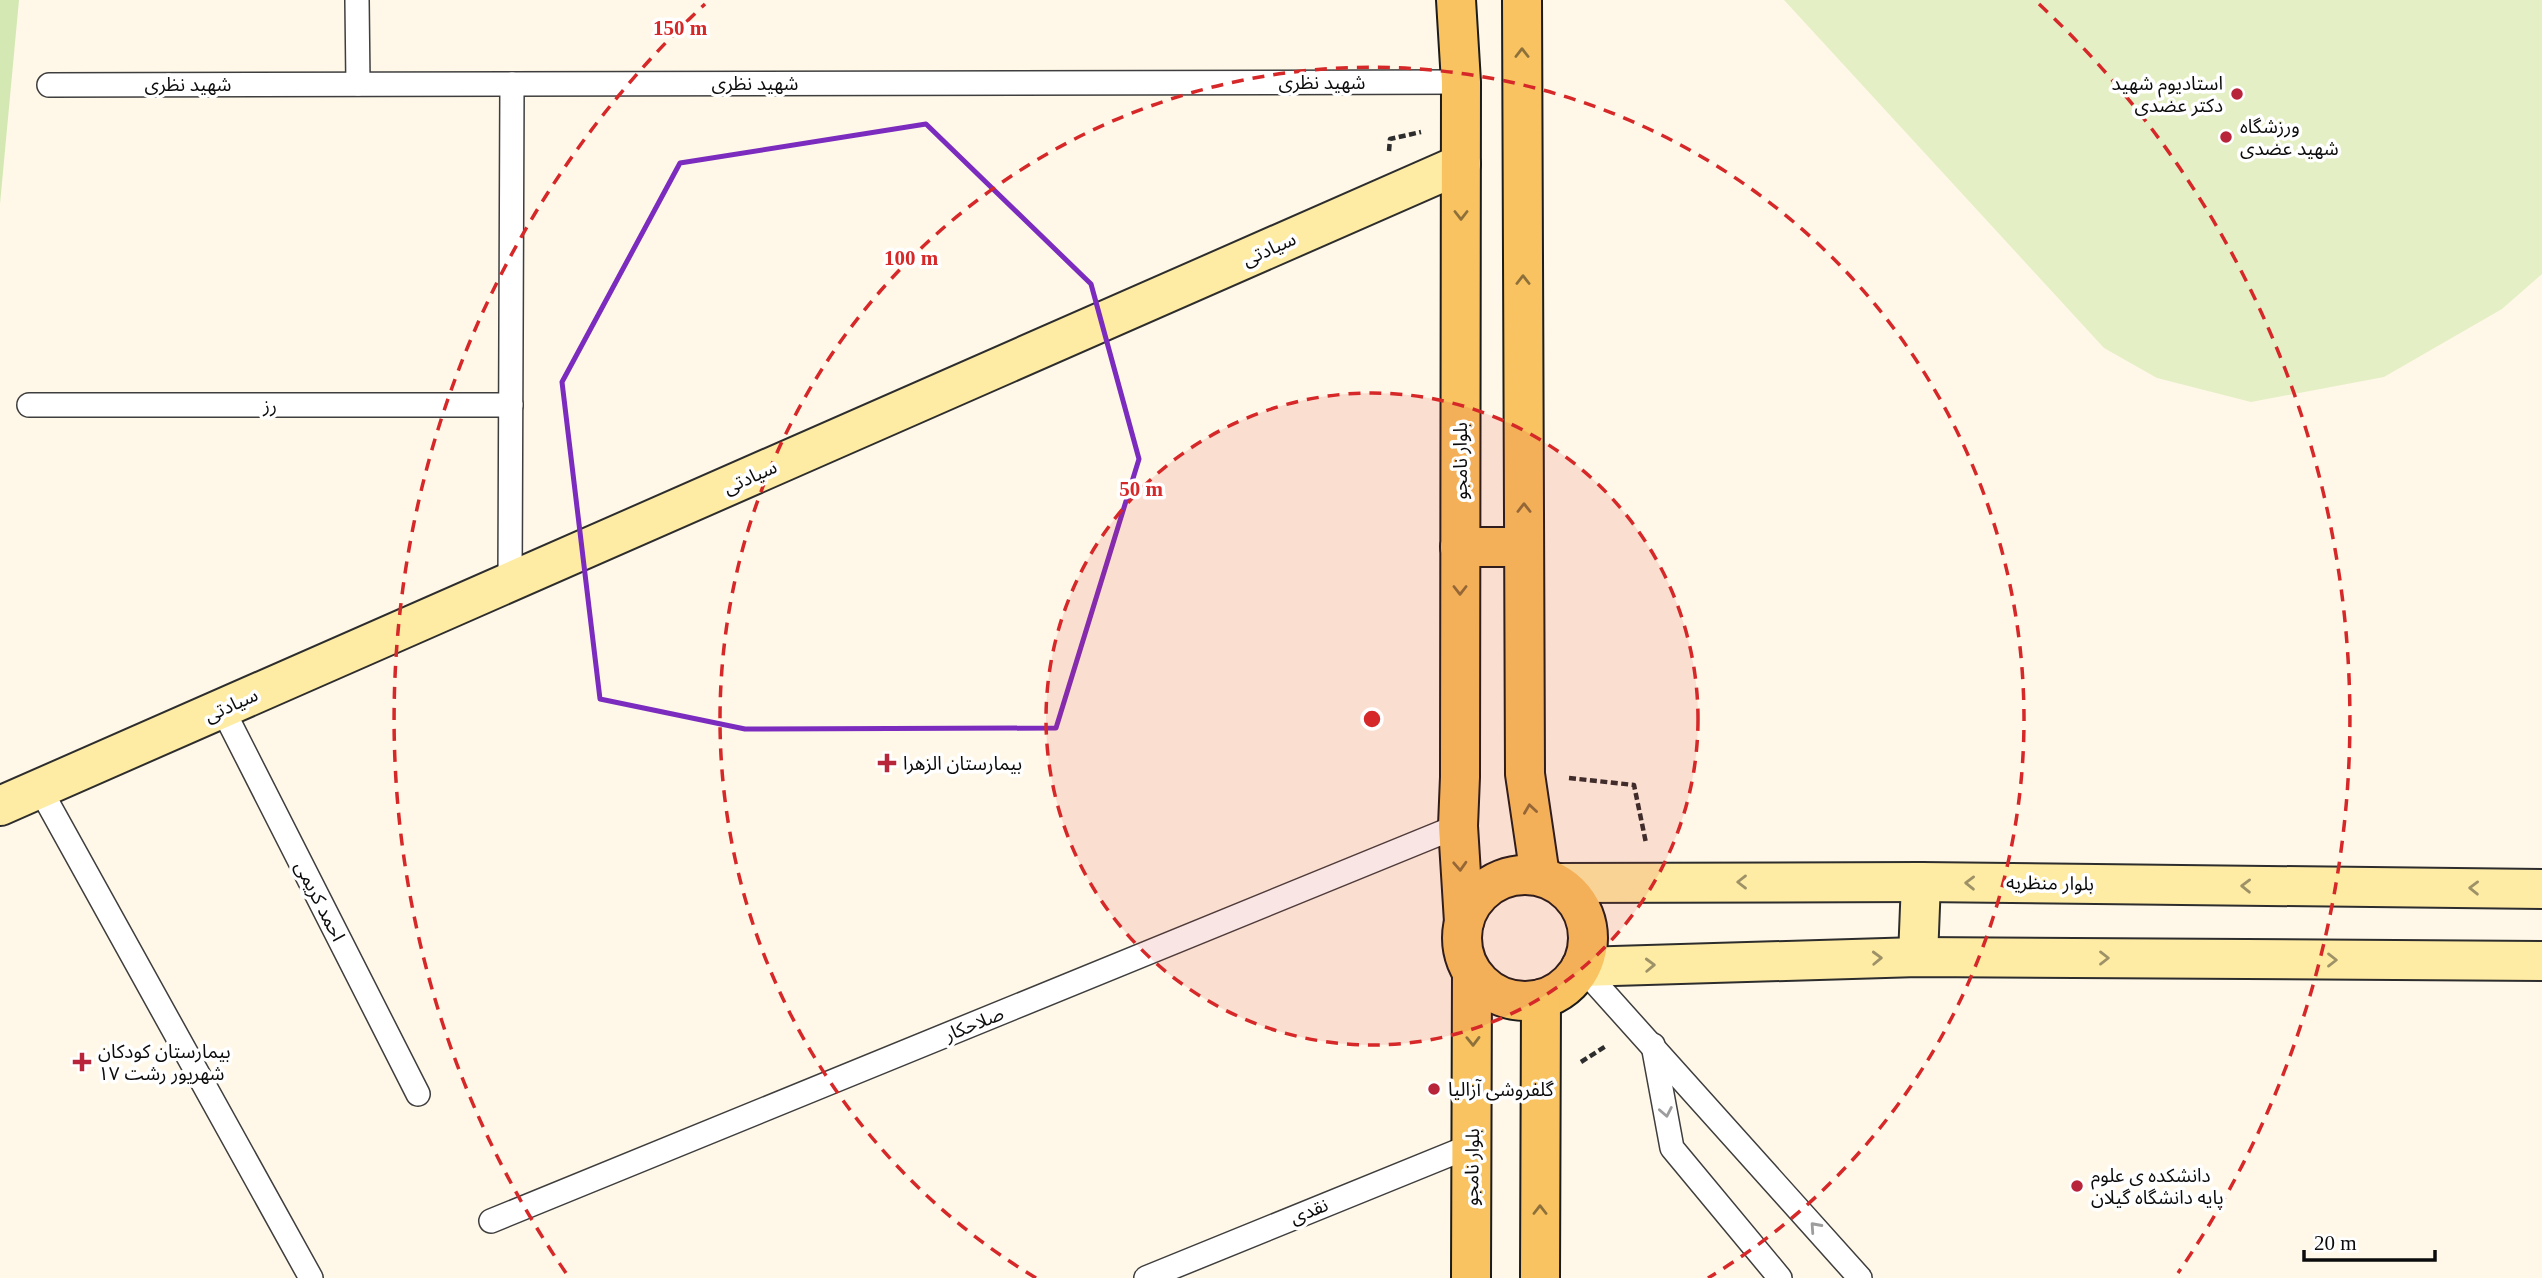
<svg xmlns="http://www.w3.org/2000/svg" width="2542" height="1278" viewBox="0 0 2542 1278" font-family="'Times New Roman','Noto Sans Arabic',serif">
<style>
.green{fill:#d4e8b3}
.pitch{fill:#e5efc5}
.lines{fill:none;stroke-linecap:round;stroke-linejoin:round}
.lane-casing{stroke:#3e3e3e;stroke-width:26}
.secondary-casing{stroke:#2d2d2d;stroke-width:42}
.primary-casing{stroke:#1c1c1c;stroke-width:42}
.path{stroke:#2d2d2d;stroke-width:4.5;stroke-dasharray:7 3.5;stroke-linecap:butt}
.lane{stroke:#fff;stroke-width:23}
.secondary{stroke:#feeba4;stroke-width:38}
.primary{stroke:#f8c360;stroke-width:38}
.oneway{stroke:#8d703a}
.oneway2{stroke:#9d9167}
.oneway3{stroke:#9d9d9d}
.marked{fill:none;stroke:#7b2cbf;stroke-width:5;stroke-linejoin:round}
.ring{fill:none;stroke:#d62828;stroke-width:3.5;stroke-dasharray:12 9}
.poi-dot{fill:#b8253b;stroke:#fff;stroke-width:2.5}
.labels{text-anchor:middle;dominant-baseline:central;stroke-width:7;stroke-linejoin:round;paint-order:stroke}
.street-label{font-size:19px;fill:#0b0b0b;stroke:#fff}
.poi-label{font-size:19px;fill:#0b0b0b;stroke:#fff;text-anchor:start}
.centre{fill:#d62828;stroke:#fff;stroke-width:3.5}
.ring-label{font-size:21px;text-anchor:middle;font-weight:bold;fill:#d62828;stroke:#fff;stroke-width:7;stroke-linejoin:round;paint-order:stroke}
</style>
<rect width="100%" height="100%" fill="#fff8e8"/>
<polygon class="green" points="0,0 19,0 0,204"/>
<polygon class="pitch" points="1784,0 2542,0 2542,274 2502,309 2384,377 2251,402 2157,378 2104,348"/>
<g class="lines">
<defs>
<g id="lane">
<polyline points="357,0 358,84"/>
<polyline points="49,85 1461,82"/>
<polyline points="29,405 511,405"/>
<polyline points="510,582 512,84"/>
<polyline points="222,708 418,1094"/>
<polyline points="40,789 311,1278"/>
<polyline points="1581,967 1860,1278"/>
<polyline points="1653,1045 1672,1148 1780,1278"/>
<polyline points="491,1221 1458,826"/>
<polyline points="1146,1278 1473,1145"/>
</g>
<g id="secondary">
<polyline points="0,806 1461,164"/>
<polyline points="1559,883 1921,882 2542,889"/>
<polyline points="1918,957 1921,882"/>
<polyline points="1581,967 1918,957 2542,961"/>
</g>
<g id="primary">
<polyline points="1456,0 1461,82 1460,777 1458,826 1464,922"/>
<polyline points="1522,0 1525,774 1540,876"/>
<polyline points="1460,547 1524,547"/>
<circle cx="1525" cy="938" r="63"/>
<polyline points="1471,1278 1472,973"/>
<polyline points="1540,1278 1541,999"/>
</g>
</defs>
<use href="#lane" class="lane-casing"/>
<use href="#secondary" class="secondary-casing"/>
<use href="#primary" class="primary-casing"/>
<g class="path">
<polyline points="1389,151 1390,139 1421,132"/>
<polyline points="1569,778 1634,785 1646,843"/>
<polyline points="1581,1062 1606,1046"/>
</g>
<use href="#lane" class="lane"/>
<use href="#secondary" class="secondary"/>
<use href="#primary" class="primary"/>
</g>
<defs><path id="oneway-chevron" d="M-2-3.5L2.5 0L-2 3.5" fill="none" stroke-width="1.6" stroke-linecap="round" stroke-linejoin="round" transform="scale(1.75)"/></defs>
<g class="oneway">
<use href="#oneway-chevron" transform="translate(1522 53) rotate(-90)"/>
<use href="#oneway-chevron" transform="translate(1461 215) rotate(90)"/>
<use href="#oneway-chevron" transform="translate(1523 280) rotate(-90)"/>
<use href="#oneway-chevron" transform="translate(1524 508) rotate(-90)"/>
<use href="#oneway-chevron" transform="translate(1460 590) rotate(90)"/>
<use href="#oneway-chevron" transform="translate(1530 809) rotate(-98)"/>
<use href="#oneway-chevron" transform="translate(1460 866) rotate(87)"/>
<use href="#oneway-chevron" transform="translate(1473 1041) rotate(89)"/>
<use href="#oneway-chevron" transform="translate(1540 1210) rotate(-90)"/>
</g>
<g class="oneway2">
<use href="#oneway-chevron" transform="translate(1742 882) rotate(180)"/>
<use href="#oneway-chevron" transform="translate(1970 883) rotate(-179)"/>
<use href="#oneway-chevron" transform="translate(2246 886) rotate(-179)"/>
<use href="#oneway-chevron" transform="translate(2474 888) rotate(-179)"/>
<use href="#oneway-chevron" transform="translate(1877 958) rotate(-2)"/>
<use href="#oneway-chevron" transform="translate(2104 958)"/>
<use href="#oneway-chevron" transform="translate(2332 960)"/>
<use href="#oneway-chevron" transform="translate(1650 965) rotate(-2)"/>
</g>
<g class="oneway3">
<use href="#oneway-chevron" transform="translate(1666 1112) rotate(79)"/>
<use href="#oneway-chevron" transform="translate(1815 1227) rotate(-132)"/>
</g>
<path class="marked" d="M926,124L1091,284L1139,459L1056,728L745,729L600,699L562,382L680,163Z"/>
<circle cx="1372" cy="719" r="326" fill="#d62828" fill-opacity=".12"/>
<g class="ring">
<circle cx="1372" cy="719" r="326"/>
<path d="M1036 1278A652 652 0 1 1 1708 1278"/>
<path d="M566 1273A978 978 0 0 1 705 4M2039 4A978 978 0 0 1 2178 1273"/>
</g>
<g class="poi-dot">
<circle cx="2237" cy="94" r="7"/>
<circle cx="2226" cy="137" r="7"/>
<path d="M883.5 752.5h7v7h7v7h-7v7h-7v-7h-7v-7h7z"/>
<path d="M78.5 1051.5h7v7h7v7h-7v7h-7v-7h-7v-7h7z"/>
<circle cx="1434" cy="1089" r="7"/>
<circle cx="2077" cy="1186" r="7"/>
</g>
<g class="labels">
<g class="street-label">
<text x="1322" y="82">شهید نظری</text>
<text x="755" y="83">شهید نظری</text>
<text x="188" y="84">شهید نظری</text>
<text transform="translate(1269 249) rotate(-24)">سیادتی</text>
<text x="270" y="405">رز</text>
<text transform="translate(1460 461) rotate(-90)">بلوار نامجو</text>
<text transform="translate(750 477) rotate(-24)">سیادتی</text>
<text transform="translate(231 705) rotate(-24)">سیادتی</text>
<text transform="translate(2050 883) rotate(1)">بلوار منظریه</text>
<text transform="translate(320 901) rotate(63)">احمد کریمی</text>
<text transform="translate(974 1024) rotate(-22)">صلاحکار</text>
<text transform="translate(1472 1167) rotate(-89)">بلوار نامجو</text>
<text transform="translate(1309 1211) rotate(-22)">نقدی</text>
</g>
<g class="poi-label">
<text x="2223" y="83" text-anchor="end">استادیوم شهید<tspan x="2223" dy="22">دکتر عضدی</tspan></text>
<text x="2240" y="126">ورزشگاه<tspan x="2240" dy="22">شهید عضدی</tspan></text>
<text x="903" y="763">بیمارستان الزهرا</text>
<text x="98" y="1051">بیمارستان کودکان<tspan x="98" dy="22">۱۷ شهریور رشت</tspan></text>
<text x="1448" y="1089">گلفروشی آزالیا</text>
<text x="2091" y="1175">دانشکده ی علوم<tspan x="2091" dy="22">پایه دانشگاه گیلان</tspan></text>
</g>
</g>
<circle cx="1372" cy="719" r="10" class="centre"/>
<g class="ring-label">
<text x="680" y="35">150 m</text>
<text x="911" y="265">100 m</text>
<text x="1141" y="496">50 m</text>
</g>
<path d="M2304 1250v10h131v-10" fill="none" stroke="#0b0b0b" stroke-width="3.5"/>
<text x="2314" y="1250" font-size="21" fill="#0b0b0b" stroke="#ffffff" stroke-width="5" paint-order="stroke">20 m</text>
</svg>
